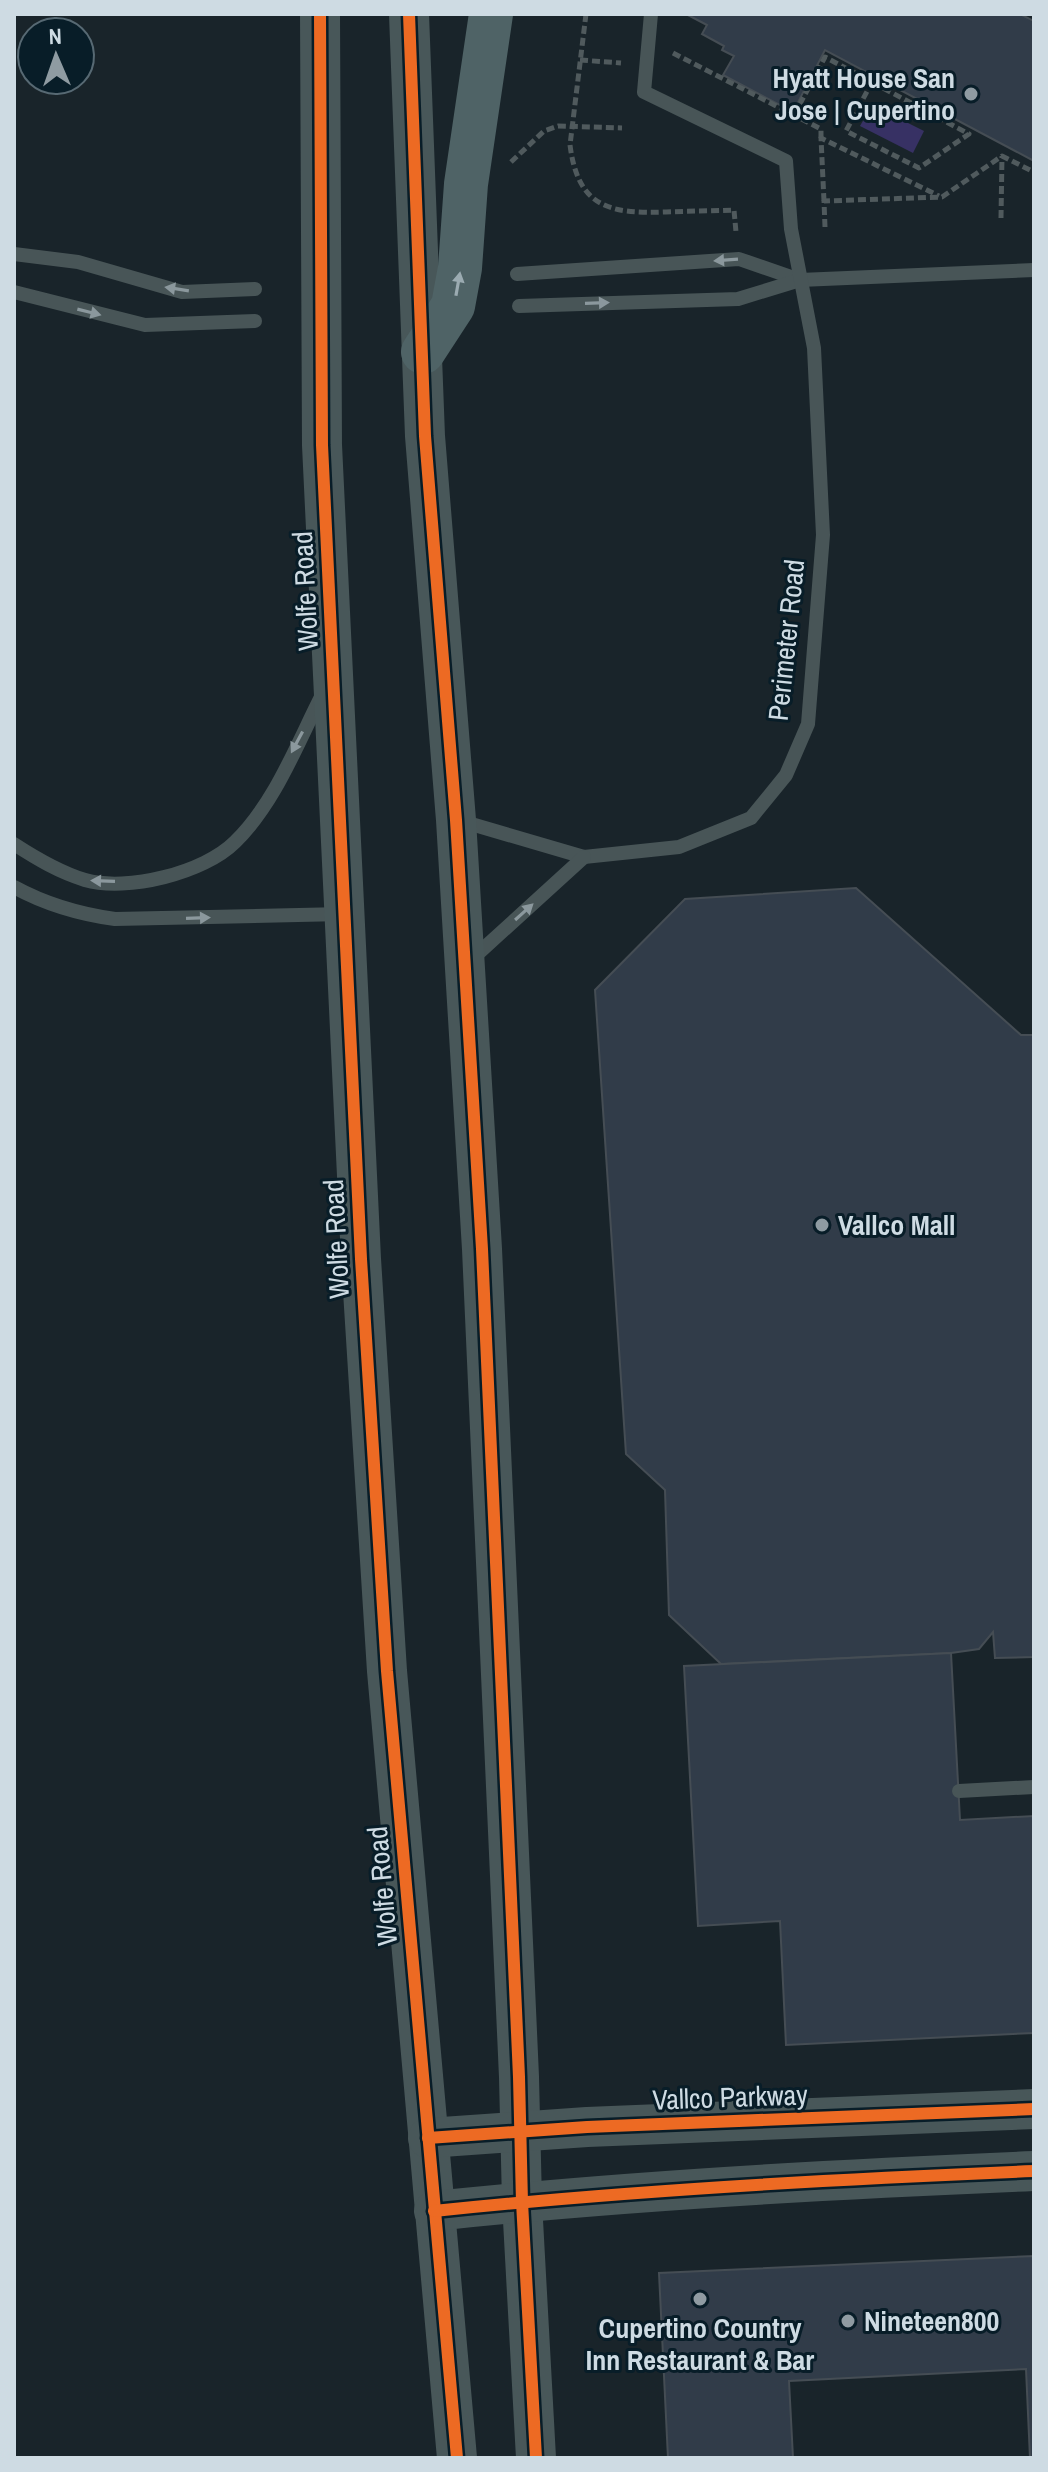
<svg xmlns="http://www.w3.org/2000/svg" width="1048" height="2472" viewBox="0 0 1048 2472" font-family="'Archivo Narrow',sans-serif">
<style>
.water{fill:#373164}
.building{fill:#313c49;stroke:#454d54;stroke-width:2}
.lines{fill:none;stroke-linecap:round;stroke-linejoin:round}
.path{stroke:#505a5d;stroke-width:5;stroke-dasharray:8 4;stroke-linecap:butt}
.service{stroke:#485557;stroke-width:14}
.secondary{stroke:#485759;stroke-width:40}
.motorway{stroke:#4f6366;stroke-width:44}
.cycleway-casing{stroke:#081d28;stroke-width:17}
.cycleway{stroke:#ed6a23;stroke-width:12}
.oneway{fill:#8b989d}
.oneway2{fill:#9babb1}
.poi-dot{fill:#8f9ba2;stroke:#081d28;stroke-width:3}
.labels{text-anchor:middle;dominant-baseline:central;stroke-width:6;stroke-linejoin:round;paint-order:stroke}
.poi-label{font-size:28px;font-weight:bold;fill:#cedbe3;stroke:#081d28;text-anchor:start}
.street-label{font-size:28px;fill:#cedbe3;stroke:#081d28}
</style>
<rect width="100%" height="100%" fill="#19242a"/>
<polygon class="water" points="872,105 924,131 913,153 860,126"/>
<g class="building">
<polygon points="686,14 1020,14 1034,21 1034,161 825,50 793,112 723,75 734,56 722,50 724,46 702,34 707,25"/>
<polygon points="856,888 1021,1035 1034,1035 1034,1657 995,1658 993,1632 979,1649 951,1653 721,1664 669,1615 665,1490 626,1454 595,990 685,899"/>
<polygon points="951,1653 960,1820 1034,1816 1034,2033 786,2045 780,1921 698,1926 684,1666"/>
<polygon points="1034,2256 1034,2458 1030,2458 1026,2369 789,2381 793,2458 668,2458 659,2273"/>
</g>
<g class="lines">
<g class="path">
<path d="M586,14L570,145C578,208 610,214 666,212C689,211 712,211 734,210L736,232"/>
<polyline points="673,53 821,129 821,138"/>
<polyline points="580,60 621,63"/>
<polyline points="794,115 825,57 969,134 919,168 846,131 872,82"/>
<polyline points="511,162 544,131 558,126 622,128"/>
<polyline points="824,201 821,138 939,196"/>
<polyline points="1001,218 1002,156"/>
<polyline points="825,227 824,201 942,197 1002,156 1034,172"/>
</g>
<g class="service">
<polyline points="14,254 78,262 182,292 255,289"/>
<polyline points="517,274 739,259 800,280"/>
<polyline points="14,292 145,325 255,321"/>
<polyline points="519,306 738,299 800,280 1034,270"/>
<polyline points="461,821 584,857 679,847 751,818 786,775 808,724 823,535 814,348 791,229 786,161 644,92 651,14"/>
<path d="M14,844C37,859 59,872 85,880C127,892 204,873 235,842C275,803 297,744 322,695"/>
<path d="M14,887C47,905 78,914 115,919L343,914"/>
<polyline points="472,959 584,857"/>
<polyline points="959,1791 1034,1787"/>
</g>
<g class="secondary">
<polyline points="320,14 322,445 361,1259 387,1671 457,2458"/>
<polyline points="409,14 425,436 456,820 482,1249 519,2077 522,2202 536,2458"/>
<polyline points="428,2138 587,2127 1034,2109"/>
<path d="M434,2211C633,2190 834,2179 1034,2171"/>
</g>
<polyline class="motorway" points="423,352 453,306 460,268 466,184 491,14"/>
<defs>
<g id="cycleway">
<polyline points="320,14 322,445 361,1259 387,1671 457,2458"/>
<polyline points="409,14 425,436 456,820 482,1249 519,2077 522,2202 536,2458"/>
<polyline points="428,2138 587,2127 1034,2109"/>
<path d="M434,2211C633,2190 834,2179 1034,2171"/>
</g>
</defs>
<use href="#cycleway" class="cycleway-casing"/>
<use href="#cycleway" class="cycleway"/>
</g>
<defs><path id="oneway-solid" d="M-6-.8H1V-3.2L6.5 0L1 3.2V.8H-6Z" transform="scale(2)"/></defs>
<g class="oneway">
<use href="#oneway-solid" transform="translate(726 260) rotate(176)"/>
<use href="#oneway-solid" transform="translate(177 289) rotate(-171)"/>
<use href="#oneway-solid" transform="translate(597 303) rotate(-2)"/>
<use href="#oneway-solid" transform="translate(89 312) rotate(14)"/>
<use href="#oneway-solid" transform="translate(297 742) rotate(118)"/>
<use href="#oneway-solid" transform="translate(103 881) rotate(-178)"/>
<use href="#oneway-solid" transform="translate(524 912) rotate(-42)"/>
<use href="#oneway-solid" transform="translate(198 918) rotate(-2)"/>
</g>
<use class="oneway2" href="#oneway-solid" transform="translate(458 284) rotate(-80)"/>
<g class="poi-dot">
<circle cx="971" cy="94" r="8"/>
<circle cx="822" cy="1225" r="8"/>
<circle cx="700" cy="2299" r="8"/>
<circle cx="848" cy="2321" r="8"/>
</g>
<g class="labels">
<g class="poi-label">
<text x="955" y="78" text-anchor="end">Hyatt House San<tspan x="955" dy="32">Jose | Cupertino</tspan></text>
<text x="838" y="1225">Vallco Mall</text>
<text x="864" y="2321">Nineteen800</text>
<text x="700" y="2328" text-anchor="middle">Cupertino Country<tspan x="700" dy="32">Inn Restaurant &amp; Bar</tspan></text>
</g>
<g class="street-label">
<text transform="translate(305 591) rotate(-93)">Wolfe Road</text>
<text transform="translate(786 640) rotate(-84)">Perimeter Road</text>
<text transform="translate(336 1239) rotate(-93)">Wolfe Road</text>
<text transform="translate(382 1886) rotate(-95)">Wolfe Road</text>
<text transform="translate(730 2097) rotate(-2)">Vallco Parkway</text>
</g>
</g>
<rect width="1048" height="2472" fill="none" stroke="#cedbe3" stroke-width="32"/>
<g transform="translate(56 56) rotate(358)"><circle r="38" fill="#081d28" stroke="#576973" stroke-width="2"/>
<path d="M0-6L14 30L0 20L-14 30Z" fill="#8f9ba2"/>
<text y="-12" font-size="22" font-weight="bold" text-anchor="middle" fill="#cedbe3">N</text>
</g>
</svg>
